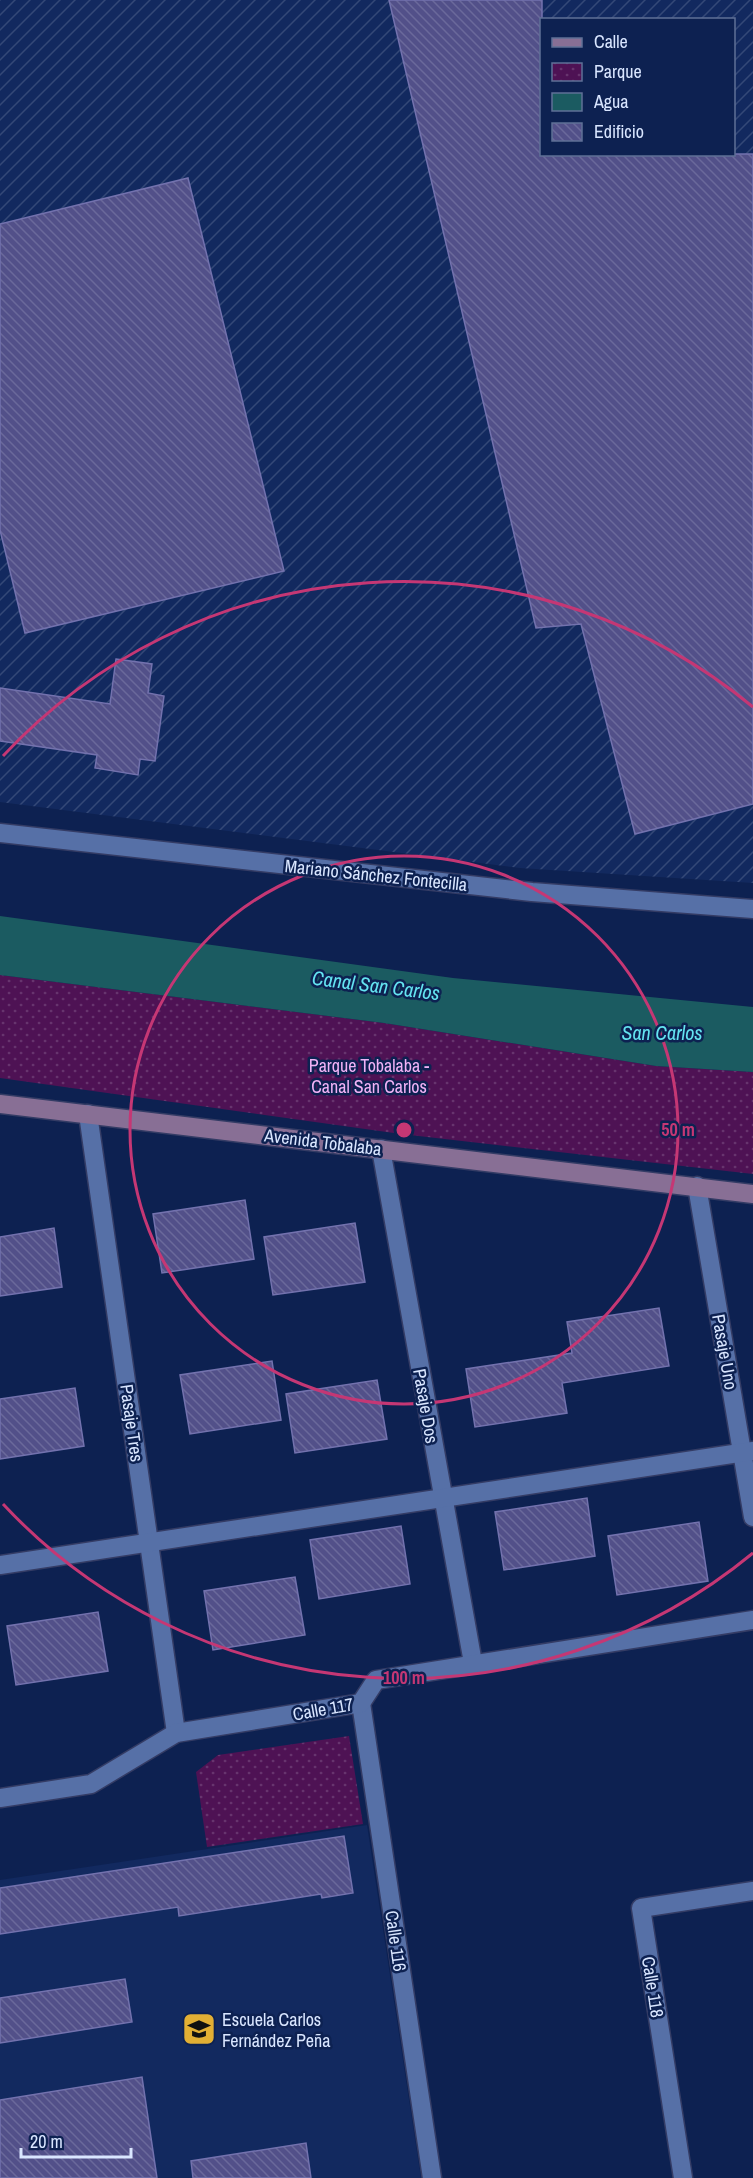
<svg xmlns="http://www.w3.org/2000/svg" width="753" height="2178" viewBox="0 0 753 2178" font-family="'Archivo Narrow',sans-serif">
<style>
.built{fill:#12295f}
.industrial{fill:url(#industrial-furrows);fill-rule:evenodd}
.park{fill:url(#park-dots)}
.water{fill:#1b5b61}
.building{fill:url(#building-back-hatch);stroke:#7372ae;stroke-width:1.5}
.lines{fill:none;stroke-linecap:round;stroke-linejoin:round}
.minor-casing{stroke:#343c65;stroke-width:21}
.tertiary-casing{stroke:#343c65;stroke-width:21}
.secondary-casing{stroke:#343c65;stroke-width:21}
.minor{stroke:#5670a7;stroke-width:18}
.tertiary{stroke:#5670a7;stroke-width:18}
.secondary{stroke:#886f95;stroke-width:18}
.ring{fill:none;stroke:#c53774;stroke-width:3}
.labels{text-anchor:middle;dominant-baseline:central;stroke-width:5;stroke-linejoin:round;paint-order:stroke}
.street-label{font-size:18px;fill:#d9e6ff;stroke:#0d2151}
.park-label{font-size:18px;fill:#f1b2f6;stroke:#0d2151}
.poi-label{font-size:18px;fill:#d9e6ff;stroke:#0d2151;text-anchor:start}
.water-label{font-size:20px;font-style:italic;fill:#64e4f1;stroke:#0d2151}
.centre{fill:#c53774;stroke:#0d2151;stroke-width:3}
.ring-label{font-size:18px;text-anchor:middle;font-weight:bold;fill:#c53774;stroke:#0d2151;stroke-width:5;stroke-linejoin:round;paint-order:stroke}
</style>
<defs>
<pattern id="industrial-furrows" width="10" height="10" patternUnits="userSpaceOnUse" patternTransform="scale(1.5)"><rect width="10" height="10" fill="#12295f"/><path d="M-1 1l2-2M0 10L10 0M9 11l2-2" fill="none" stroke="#344877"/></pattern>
<pattern id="park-dots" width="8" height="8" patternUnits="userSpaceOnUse" patternTransform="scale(1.5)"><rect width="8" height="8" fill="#4e1254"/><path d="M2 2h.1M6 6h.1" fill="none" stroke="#67346e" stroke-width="1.8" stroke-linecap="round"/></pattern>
<pattern id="building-back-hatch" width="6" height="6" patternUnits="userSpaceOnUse" patternTransform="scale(1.5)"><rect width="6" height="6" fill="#525089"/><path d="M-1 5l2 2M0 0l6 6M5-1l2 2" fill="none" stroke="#6a699b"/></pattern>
</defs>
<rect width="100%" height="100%" fill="#0d2151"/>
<polygon class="built" points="367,1825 421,2178 0,2178 0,1880"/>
<path class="industrial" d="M0,0H753V883L520,868L0,802ZM542,20H734V154H542Z"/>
<g class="park">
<polygon points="0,975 384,1023 656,1066 753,1072 753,1174 401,1134 0,1078"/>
<polygon points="349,1736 363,1824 207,1847 196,1772 218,1755"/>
</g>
<polygon class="water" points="0,916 453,978 753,1007 753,1072 656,1066 384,1023 0,975"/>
<g class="building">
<polygon points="389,0 542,0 542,154 753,154 753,804 635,834 581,624 536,628"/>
<polygon points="188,178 284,571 25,633 0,530 0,224"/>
<polygon points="116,659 152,664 148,693 164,696 155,761 140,759 138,775 95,768 97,755 0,741 0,688 110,704"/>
<polygon points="245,1200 254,1259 162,1273 153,1214"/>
<polygon points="355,1223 365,1282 273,1295 264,1237"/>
<polygon points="54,1228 62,1287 0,1296 0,1237"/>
<polygon points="659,1308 669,1366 562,1383 567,1413 475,1427 466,1369 572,1353 567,1322"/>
<polygon points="272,1361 281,1420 190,1434 180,1375"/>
<polygon points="377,1380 387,1439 295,1453 286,1394"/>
<polygon points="75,1388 84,1446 0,1459 0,1399"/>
<polygon points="587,1498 595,1556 504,1570 495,1512"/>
<polygon points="699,1522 708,1581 617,1595 608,1536"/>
<polygon points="401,1526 410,1584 319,1599 310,1540"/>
<polygon points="295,1577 305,1635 213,1650 204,1591"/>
<polygon points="98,1612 108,1671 16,1685 7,1626"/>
<polygon points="344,1836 353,1893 322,1898 321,1894 179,1916 178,1907 0,1934 0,1888"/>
<polygon points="125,1979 132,2022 0,2043 0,1998"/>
<polygon points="142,2077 157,2178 0,2178 0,2100"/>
<polygon points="306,2143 311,2178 193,2178 191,2161"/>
</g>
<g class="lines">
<defs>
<g id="minor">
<polyline points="88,1114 176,1733"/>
<polyline points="381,1149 473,1663"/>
<polyline points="697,1186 753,1517"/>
<polyline points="0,1565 753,1451"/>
<polyline points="361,1703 432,2178"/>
<polyline points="0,1798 91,1784 176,1733 361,1703 376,1680 753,1620"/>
<polyline points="683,2178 641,1908 753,1891"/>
</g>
<polyline id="tertiary" points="0,833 532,892 753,909"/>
<polyline id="secondary" points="0,1104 753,1194"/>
</defs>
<use href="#minor" class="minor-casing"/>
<use href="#tertiary" class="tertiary-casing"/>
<use href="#secondary" class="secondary-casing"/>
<use href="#minor" class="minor"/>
<use href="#tertiary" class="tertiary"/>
<use href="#secondary" class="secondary"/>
</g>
<g class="ring">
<circle cx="404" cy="1130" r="274"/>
<path d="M753 1553A548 548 0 0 1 3 1504M3 756A548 548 0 0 1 753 707"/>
</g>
<defs>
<symbol id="school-square" viewBox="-11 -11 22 22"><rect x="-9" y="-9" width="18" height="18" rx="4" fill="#e2af34" stroke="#0d2151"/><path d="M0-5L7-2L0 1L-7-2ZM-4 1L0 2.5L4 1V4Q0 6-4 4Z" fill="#111"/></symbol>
</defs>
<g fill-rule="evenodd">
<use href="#school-square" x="180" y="2010" width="38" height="38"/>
</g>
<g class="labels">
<g class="street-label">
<text transform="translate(376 875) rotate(6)">Mariano Sánchez Fontecilla</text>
<text transform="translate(323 1142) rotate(7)">Avenida Tobalaba</text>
<text transform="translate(725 1352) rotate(80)">Pasaje Uno</text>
<text transform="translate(426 1406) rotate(80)">Pasaje Dos</text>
<text transform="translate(132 1423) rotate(82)">Pasaje Tres</text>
<text transform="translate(323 1709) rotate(-10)">Calle 117</text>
<text transform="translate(396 1941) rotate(82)">Calle 116</text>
<text transform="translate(653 1987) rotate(81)">Calle 118</text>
</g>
<g class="park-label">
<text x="369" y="1065">Parque Tobalaba -<tspan x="369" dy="21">Canal San Carlos</tspan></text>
</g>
<g class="poi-label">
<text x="222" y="2019">Escuela Carlos<tspan x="222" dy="21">Fernández Peña</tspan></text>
</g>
<g class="water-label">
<text transform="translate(376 985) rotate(7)">Canal San Carlos</text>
<text x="662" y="1032">San Carlos</text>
</g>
</g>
<circle cx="404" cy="1130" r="9" class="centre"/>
<g class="ring-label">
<text x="678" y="1136">50 m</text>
<text x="404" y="1684">100 m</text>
</g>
<rect x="540" y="18" width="195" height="138" fill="#0d2151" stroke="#5f7097" stroke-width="1.5"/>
<rect x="552" y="38" width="30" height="9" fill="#886f95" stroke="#5f7097" stroke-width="1.5"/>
<text x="594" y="48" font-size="18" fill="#d9e6ff">Calle</text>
<rect x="552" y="63" width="30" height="18" fill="url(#park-dots)" stroke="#5f7097" stroke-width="1.5"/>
<text x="594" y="78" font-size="18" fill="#d9e6ff">Parque</text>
<rect x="552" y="93" width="30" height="18" fill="#1b5b61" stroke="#5f7097" stroke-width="1.5"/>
<text x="594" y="108" font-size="18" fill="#d9e6ff">Agua</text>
<rect x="552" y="123" width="30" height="18" fill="url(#building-back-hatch)" stroke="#5f7097" stroke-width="1.5"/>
<text x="594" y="138" font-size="18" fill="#d9e6ff">Edificio</text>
<path d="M21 2148v9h110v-9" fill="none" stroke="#d9e6ff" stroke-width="3"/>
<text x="30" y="2148" font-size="18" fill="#d9e6ff" stroke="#0d2151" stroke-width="4.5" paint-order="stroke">20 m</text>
</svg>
